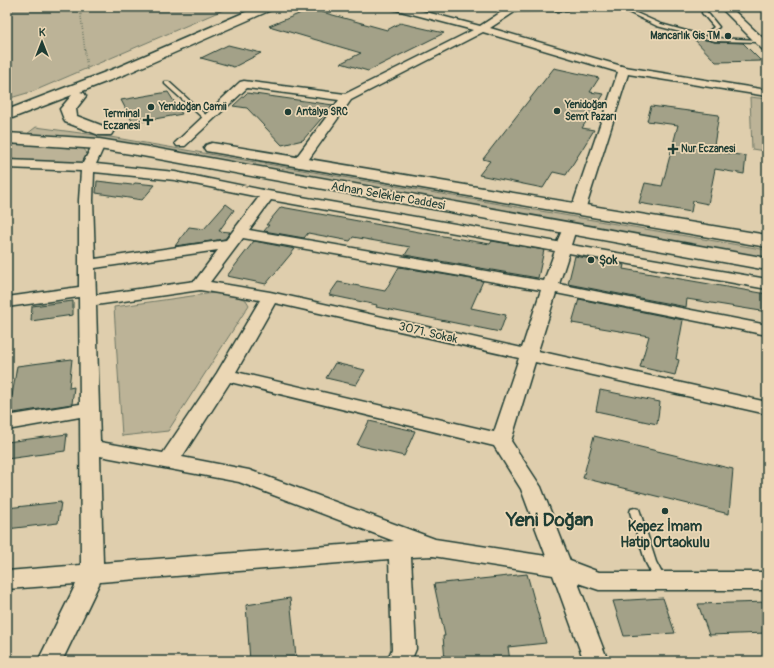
<svg xmlns="http://www.w3.org/2000/svg" width="774" height="668" viewBox="0 0 774 668" font-family="Pangolin,sans-serif">
<style>
.green{fill:#bcb397;stroke:#6e7866}
.building{fill:#a3a188;stroke:#1f3d34}
.lines{fill:none;stroke-linecap:round;stroke-linejoin:round}
.lane-casing{stroke:#1f3d34;stroke-width:3}
.street-casing{stroke:#1f3d34;stroke-width:3}
.secondary-casing{stroke:#1f3d34;stroke-width:3}
.primary-casing{stroke:#1f3d34;stroke-width:3}
.path{stroke:#1f3d34;stroke-width:1.5;stroke-dasharray:0.5 2;stroke-linecap:butt}
.lane{fill:#ebd7b5;fill-rule:evenodd}
.street{fill:#ebd7b5;fill-rule:evenodd}
.secondary{fill:#ebd7b5;fill-rule:evenodd}
.primary{fill:#ebd7b5;fill-rule:evenodd}
.poi-dot{fill:#1f3d34;stroke:#ebd7b5;stroke-width:1.5}
.labels{text-anchor:middle;dominant-baseline:central;stroke-width:3.5;stroke-linejoin:round;paint-order:stroke}
.far-poi-label{font-size:10px;font-weight:bold;fill:#1f3d34;stroke:#ebd7b5;text-anchor:start}
.street-label{font-size:12px;fill:#1f3d34;stroke:#ebd7b5}
.poi-label{font-size:12px;font-weight:bold;fill:#1f3d34;stroke:#ebd7b5;text-anchor:start}
.near-poi-label{font-size:14px;font-weight:bold;fill:#1f3d34;stroke:#ebd7b5}
.near-district-label{font-size:19px;font-weight:bold;fill:#1f3d34;stroke:#ebd7b5}
</style>
<rect width="100%" height="100%" fill="#dfcead"/>
<filter id="ink" filterUnits="userSpaceOnUse"><feTurbulence type="fractalNoise" baseFrequency=".025" numOctaves="2"/><feDisplacementMap in="SourceGraphic" scale="8" xChannelSelector="R" yChannelSelector="G"/><feConvolveMatrix kernelMatrix="1 2 1 2 8 2 1 2 1" color-interpolation-filters="sRGB"/></filter>
<g filter="url(#ink)">
<g class="green">
<polygon points="7,7 230,7 34,91 7,99"/>
<polygon points="750,97 767,99 767,176 764,151 752,149"/>
<polygon points="36,127 110,137 767,250 767,259 104,140 27,134"/>
<polygon points="7,143 75,145 83,148 87,153 84,162 81,164 7,160"/>
<polygon points="213,293 230,294 246,300 249,305 168,431 122,436 114,307"/>
</g>
<g class="building">
<polygon points="311,9 387,30 400,23 444,33 368,71 341,63 361,53 269,26"/>
<polygon points="692,37 715,42 743,43 761,61 716,62"/>
<polygon points="228,45 261,53 234,67 201,58"/>
<polygon points="554,68 599,78 590,92 604,94 582,128 594,130 566,175 553,172 543,188 479,175 490,161 483,159"/>
<polygon points="168,92 182,114 133,123 121,100"/>
<polygon points="247,93 333,105 303,140 282,145 247,108 233,106"/>
<polygon points="651,106 719,115 713,151 746,156 744,174 715,169 708,204 693,201 691,212 639,203 645,183 662,186 678,125 647,121"/>
<polygon points="97,181 132,185 135,183 155,185 142,200 96,193"/>
<polygon points="226,204 234,210 219,231 230,232 225,239 175,246 189,227 204,229"/>
<polygon points="281,207 419,232 490,244 492,241 544,250 538,278 405,255 410,247 353,237 350,241 308,233 304,238 264,231 269,225 266,225"/>
<polygon points="254,241 295,249 266,284 227,276"/>
<polygon points="575,256 624,265 623,269 767,294 767,312 687,299 686,307 568,284"/>
<polygon points="399,267 483,281 471,308 506,315 500,332 376,307 377,305 329,295 338,282 385,291"/>
<polygon points="579,299 683,320 676,359 679,360 675,375 640,367 649,336 572,323"/>
<polygon points="73,301 73,315 31,321 32,306"/>
<polygon points="72,359 69,388 74,387 72,404 7,414 9,396 12,396 17,366"/>
<polygon points="335,363 365,370 356,385 326,378"/>
<polygon points="600,390 660,402 657,424 596,411"/>
<polygon points="369,421 415,431 404,456 357,445"/>
<polygon points="67,434 65,451 7,459 7,442"/>
<polygon points="594,436 733,469 729,514 583,478"/>
<polygon points="61,502 58,523 7,529 7,508"/>
<polygon points="527,574 546,643 508,647 510,661 445,661 443,636 445,636 434,584"/>
<polygon points="290,598 296,657 268,661 250,661 246,605"/>
<polygon points="663,598 675,633 624,636 613,601"/>
<polygon points="767,602 767,633 709,635 698,604"/>
</g>
<g class="lines">
<defs>
<g id="lane">
<polygon points="702,11 706,11 719,27 712,32 713,38 760,40 762,41 760,42 715,41 657,26 630,13 634,12 661,24 708,37 708,32 714,27 702,13"/>
<polygon points="165,82 169,82 209,118 209,120 205,120 165,84"/>
<polygon points="635,508 639,509 640,512 656,562 666,581 665,584 661,585 657,584 646,563 630,512 631,509"/>
</g>
<g id="street">
<polygon points="391,7 407,7 480,26 509,7 573,7 568,10 516,11 490,28 625,67 767,90 767,96 628,74 585,210 583,213 573,213 571,210 618,72 483,32 351,100 304,166 299,167 292,163 339,100 247,88 185,146 177,146 175,143 240,82 244,81 345,94 473,30 393,9"/>
<polygon points="720,7 730,7 767,42 767,51 763,50"/>
<path d="M99,140L105,144L96,164L175,172L268,191L557,242L564,226H574L576,229L571,245L767,279V289L569,253L559,284L767,325V335L556,293L538,351L767,402V414L535,362L511,441L541,487L570,561L599,572H767V590H599L578,583L608,661H584L553,575L433,556L411,557L416,649L411,661H387L392,649L389,559L100,582L62,661H38L76,584L7,589V571L81,565L80,417L7,430V416L80,404L79,297L7,307V297L79,287V200L81,171L7,168V160L83,163L93,144ZM94,172L175,180L259,197L226,240L95,259L93,200ZM271,200L555,251L544,281L249,230ZM243,238L541,290L522,348L270,292L210,282ZM218,250L195,281L96,295L95,268ZM200,290L260,300L217,373L163,453L100,442L96,305ZM275,303L519,358L494,432L236,372ZM230,382L494,446L521,489L546,556L435,539L249,470L182,457ZM100,456L239,482L394,541L103,563Z"/>
</g>
<polygon id="secondary" points="257,7 273,7 271,10 126,74 80,92 84,93 86,96 76,109 77,116 111,129 113,132 111,135 99,135 65,122 60,109 72,95 7,120 7,110 116,68"/>
<g id="primary">
<polygon points="7,133 99,139 137,145 767,258 767,270 137,155 99,149 7,143"/>
<polygon points="212,143 767,235 767,247 206,151 204,148 206,145"/>
</g>
</defs>
<use href="#lane" class="lane-casing"/>
<use href="#street" class="street-casing"/>
<use href="#secondary" class="secondary-casing"/>
<use href="#primary" class="primary-casing"/>
<polyline class="path" points="80,7 87,70"/>
<use href="#lane" class="lane"/>
<use href="#street" class="street"/>
<use href="#secondary" class="secondary"/>
<use href="#primary" class="primary"/>
</g>
</g>
<g class="poi-dot">
<circle cx="728" cy="36" r="4"/>
<circle cx="151" cy="107" r="4"/>
<circle cx="557" cy="111" r="4"/>
<circle cx="288" cy="112" r="4"/>
<path d="M146 114h4v4h4v4h-4v4h-4v-4h-4v-4h4z"/>
<path d="M671 143h4v4h4v4h-4v4h-4v-4h-4v-4h4z"/>
<circle cx="591" cy="260" r="4"/>
<circle cx="665" cy="511" r="4"/>
</g>
<g class="labels">
<g class="far-poi-label">
<text x="720" y="36" text-anchor="end">Mancarlık Gis TM</text>
<text x="565" y="105">Yenidoğan<tspan x="565" dy="12">Semt Pazarı</tspan></text>
<text x="159" y="107">Yenidoğan Camii</text>
<text x="296" y="112">Antalya SRC</text>
<text x="140" y="114" text-anchor="end">Terminal<tspan x="140" dy="12">Eczanesi</tspan></text>
<text x="681" y="149">Nur Eczanesi</text>
</g>
<g class="street-label">
<text transform="translate(388 196) rotate(10)">Adnan Selekler Caddesi</text>
<text transform="translate(428 333) rotate(13)">3071. Sokak</text>
</g>
<g class="poi-label">
<text x="599" y="260">Şok</text>
</g>
<g class="near-poi-label">
<text x="665" y="526">Kepez İmam<tspan x="665" dy="16">Hatip Ortaokulu</tspan></text>
</g>
<g class="near-district-label">
<text x="550" y="520">Yeni Doğan</text>
</g>
</g>
<rect width="774" height="668" fill="none" stroke="#ebd7b5" stroke-width="24"/>
<rect x="12" y="12" width="750" height="644" fill="none" stroke="#1f3d34" stroke-width="1.5" filter="url(#ink)"/>
<g transform="translate(42 42)" stroke="#ebd7b5" stroke-width="3" paint-order="stroke">
<path d="M0-3L7 15L0 10L-7 15Z" fill="#1f3d34"/>
<text y="-6" font-size="11" font-weight="bold" text-anchor="middle" fill="#1f3d34">K</text>
</g>
</svg>
